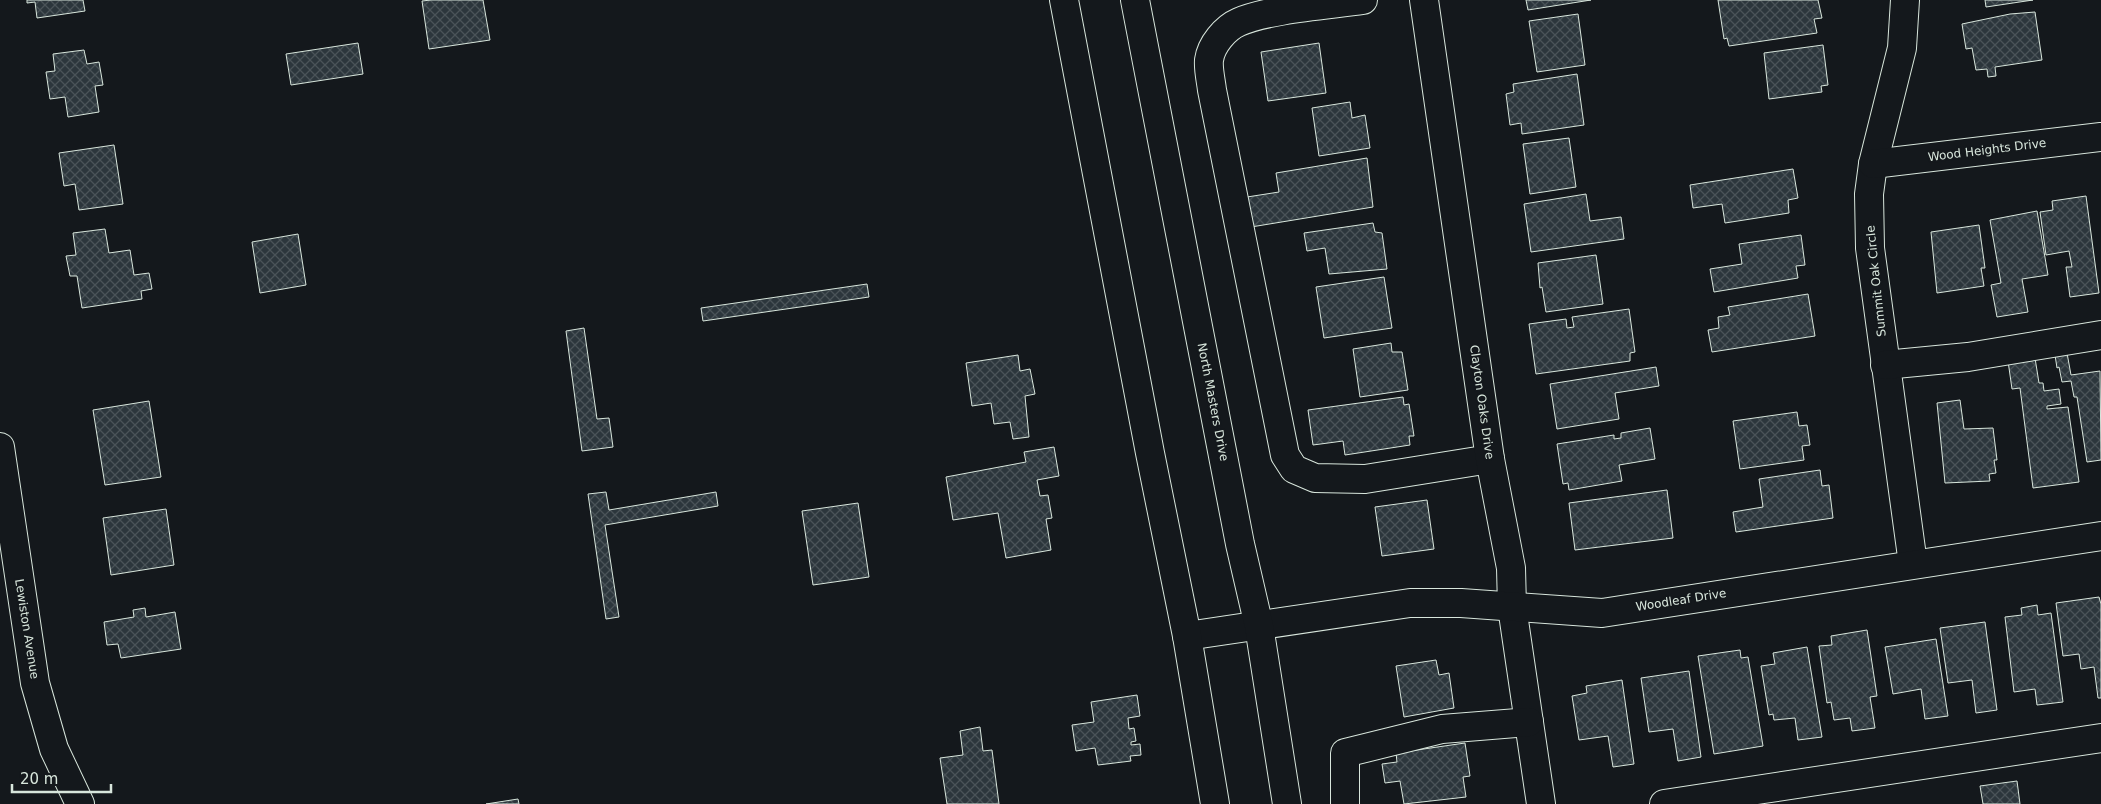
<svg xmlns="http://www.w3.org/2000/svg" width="2101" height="804" viewBox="0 0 2101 804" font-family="'DejaVu Sans',sans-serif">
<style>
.building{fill:url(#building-cross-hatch);stroke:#d8e6dc}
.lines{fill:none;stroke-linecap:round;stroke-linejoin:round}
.minor-casing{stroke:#d8e6dc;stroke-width:30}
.major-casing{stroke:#d8e6dc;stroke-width:30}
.minor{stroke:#14181c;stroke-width:28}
.major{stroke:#14181c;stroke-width:28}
.labels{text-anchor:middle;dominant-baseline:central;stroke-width:4;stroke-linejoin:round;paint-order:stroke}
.street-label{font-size:12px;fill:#d8e6dc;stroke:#14181c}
</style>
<defs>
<pattern id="building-cross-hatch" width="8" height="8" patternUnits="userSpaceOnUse" patternTransform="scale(1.25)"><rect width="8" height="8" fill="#2c363c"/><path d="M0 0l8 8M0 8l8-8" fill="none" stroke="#4a5358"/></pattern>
</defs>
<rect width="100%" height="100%" fill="#14181c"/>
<g class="building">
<polygon points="27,0 83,0 85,11 37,18 35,2 27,3"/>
<polygon points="431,0 483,0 490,40 429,49 422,1"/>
<polygon points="1526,0 1591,0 1528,10"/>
<polygon points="1718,0 1818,0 1822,18 1814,19 1817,33 1729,46 1727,38 1724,39"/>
<polygon points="1985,0 2033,0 1986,7"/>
<polygon points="2035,12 2042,60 1995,67 1996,76 1988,77 1987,69 1976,70 1972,48 1966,49 1962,24 2010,14"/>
<polygon points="1578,14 1585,65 1537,72 1529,21"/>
<polygon points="358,43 363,74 291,85 286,54"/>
<polygon points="1319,43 1326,93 1268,101 1261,52"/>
<polygon points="1823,45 1828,85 1821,86 1822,92 1769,99 1764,53"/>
<polygon points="84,50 87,64 99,62 103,85 95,86 99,112 68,117 65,97 50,99 46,72 55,71 53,54"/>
<polygon points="1577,74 1584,125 1522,134 1521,123 1510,125 1506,94 1514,92 1513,84"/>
<polygon points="1350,102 1352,118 1365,115 1370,148 1319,156 1312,108"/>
<polygon points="1569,138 1576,187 1530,194 1523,144"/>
<polygon points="114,145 123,204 79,210 75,184 64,186 59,153"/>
<polygon points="1367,158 1373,207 1251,227 1247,197 1279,192 1276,173"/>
<polygon points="1793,169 1798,198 1788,200 1789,213 1725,223 1722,204 1693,208 1690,185"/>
<polygon points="1586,194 1590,221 1621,217 1624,239 1531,252 1524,204"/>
<polygon points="2086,196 2099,293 2070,297 2066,267 2072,267 2069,251 2046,255 2040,212 2053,210 2052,201"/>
<polygon points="2037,211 2048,275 2022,279 2028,312 1997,317 1991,285 2001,283 1990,220"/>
<polygon points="1373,223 1375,232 1382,233 1387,269 1329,274 1325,248 1307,251 1304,233"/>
<polygon points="1979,225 1985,268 1981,268 1984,286 1937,293 1931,232"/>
<polygon points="105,229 109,253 130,250 134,275 149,273 152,289 141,291 142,299 82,308 77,276 70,276 66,256 76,255 73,233"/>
<polygon points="298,234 306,285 260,293 252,242"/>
<polygon points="1801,235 1805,265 1796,266 1798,278 1714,292 1710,269 1742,264 1739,244"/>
<polygon points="1596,255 1603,304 1546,312 1542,287 1540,288 1538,263"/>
<polygon points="1384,277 1392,328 1324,338 1316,287"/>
<polygon points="867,284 869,297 703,321 701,308"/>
<polygon points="1808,294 1815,336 1712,352 1708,330 1719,328 1718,317 1730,315 1728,307"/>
<polygon points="1629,309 1635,352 1630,353 1630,361 1536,374 1529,324 1566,319 1567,328 1574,327 1572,317"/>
<polygon points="584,328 597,419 609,418 613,447 582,451 566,331"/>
<polygon points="1391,343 1392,352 1402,352 1408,390 1360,397 1353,349"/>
<polygon points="2067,353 2071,375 2100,371 2101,460 2087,462 2077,397 2074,397 2071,381 2062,382 2059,367 2057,368 2055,355"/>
<polygon points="1018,355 1020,371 1030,369 1035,394 1025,396 1029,437 1013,439 1010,422 994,424 991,403 972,406 966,363"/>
<polygon points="2035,358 2039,383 2043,383 2044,391 2059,389 2061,404 2047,406 2047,409 2068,407 2079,482 2033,488 2020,388 2012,389 2008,361"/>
<polygon points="1656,367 1659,386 1615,393 1619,419 1557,429 1550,384"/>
<polygon points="1403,397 1404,405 1409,404 1414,436 1409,436 1410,445 1345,455 1343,441 1313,445 1308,410"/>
<polygon points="1960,400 1964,429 1993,428 1997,460 1994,460 1996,473 1989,474 1990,481 1945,483 1937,403"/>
<polygon points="149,401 161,477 105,485 93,410"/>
<polygon points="1797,412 1799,426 1807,425 1810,445 1802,446 1804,460 1740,469 1733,421"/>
<polygon points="1650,428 1655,459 1619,465 1622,481 1569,490 1568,483 1563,484 1557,444 1614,435 1614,439 1621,438 1621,433"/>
<polygon points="1054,447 1059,476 1037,480 1040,496 1048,495 1052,518 1046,519 1051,550 1006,558 998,513 953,520 946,477 1026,462 1024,452"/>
<polygon points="1820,470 1822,486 1829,485 1833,518 1736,532 1733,512 1763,507 1759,479"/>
<polygon points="1667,490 1673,538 1575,550 1569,503"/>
<polygon points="606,492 609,510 716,492 718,506 605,525 619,617 606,619 588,494"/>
<polygon points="1427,500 1434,549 1382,556 1375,507"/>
<polygon points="858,503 869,577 813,585 802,511"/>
<polygon points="166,509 174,565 111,575 103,518"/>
<polygon points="2099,597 2101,604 2101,698 2098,698 2094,667 2081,669 2079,654 2063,656 2056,603"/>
<polygon points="2037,605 2038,615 2051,613 2063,702 2037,705 2035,689 2014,692 2005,617 2022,615 2021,608"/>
<polygon points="145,608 146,617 175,612 181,649 121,658 118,644 107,645 104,622 134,617 133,610"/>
<polygon points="1985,622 1997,710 1976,713 1972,680 1948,683 1940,628"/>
<polygon points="1867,630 1877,696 1870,697 1875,728 1852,731 1850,718 1834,720 1831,702 1827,703 1819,646 1832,645 1831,636"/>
<polygon points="1936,639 1948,716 1925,719 1921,689 1893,694 1885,647"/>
<polygon points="1807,647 1822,737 1798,740 1795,718 1774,720 1773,714 1769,715 1761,666 1775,664 1773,653"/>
<polygon points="1740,650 1741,658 1748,657 1763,746 1714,754 1698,656"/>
<polygon points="1436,660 1439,675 1449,673 1454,708 1404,717 1396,666"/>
<polygon points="1689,671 1701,757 1678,761 1673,729 1649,732 1641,678"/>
<polygon points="1622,680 1634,764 1613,767 1608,736 1579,740 1572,696 1587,693 1586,686"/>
<polygon points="1137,695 1140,716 1128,718 1129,729 1134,728 1136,741 1131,742 1131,745 1140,744 1141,755 1130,756 1131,761 1098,765 1095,748 1076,751 1072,725 1094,722 1091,702"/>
<polygon points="980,727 983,751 992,750 999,804 947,804 940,758 963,755 960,731"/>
<polygon points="1465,743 1470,776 1463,777 1466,797 1404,804 1400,781 1385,783 1382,764 1397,762 1396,753"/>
<polygon points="2017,781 2020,804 1983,804 1980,786"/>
<polygon points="518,799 519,804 486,804"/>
</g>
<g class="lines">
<defs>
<g id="minor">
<path d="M1363,0C1329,5 1269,9 1239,22C1225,28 1211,45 1209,60C1208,69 1211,81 1212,90L1285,455L1294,469L1315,478L1365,479L1490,459"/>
<polyline points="1424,0 1490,459 1511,568 1512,607 1541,804"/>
<polyline points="1905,0 1902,48 1873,164 1869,194 1870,248 1913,564"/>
<polyline points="1873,164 2101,137"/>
<polyline points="1885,365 1968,357 2101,335"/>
<polyline points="0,447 35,683 54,749 80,804"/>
<polyline points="1187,636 1410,603 1461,603 1602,613 2101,536"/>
<polyline points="1345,804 1345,753 1442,729 1529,722"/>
<polyline points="1664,804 2101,738"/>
</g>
<g id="major">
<polyline points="1064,0 1150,453 1187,636 1215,804"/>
<polyline points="1135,0 1240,544 1259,626 1287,804"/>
</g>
</defs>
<use href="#minor" class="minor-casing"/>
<use href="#major" class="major-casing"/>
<use href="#minor" class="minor"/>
<use href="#major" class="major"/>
</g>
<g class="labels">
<g class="street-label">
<text transform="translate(1987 150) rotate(-7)">Wood Heights Drive</text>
<text transform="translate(1876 281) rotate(-96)">Summit Oak Circle</text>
<text transform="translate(1213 402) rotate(79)">North Masters Drive</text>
<text transform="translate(1482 402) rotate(82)">Clayton Oaks Drive</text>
<text transform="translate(1681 600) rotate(-9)">Woodleaf Drive</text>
<text transform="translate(27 629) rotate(81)">Lewiston Avenue</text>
</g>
</g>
<path d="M12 784v8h99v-8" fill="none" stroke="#d8e6dc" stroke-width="2.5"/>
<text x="20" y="784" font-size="15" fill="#d8e6dc" stroke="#14181c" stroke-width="4" paint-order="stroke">20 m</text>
</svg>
